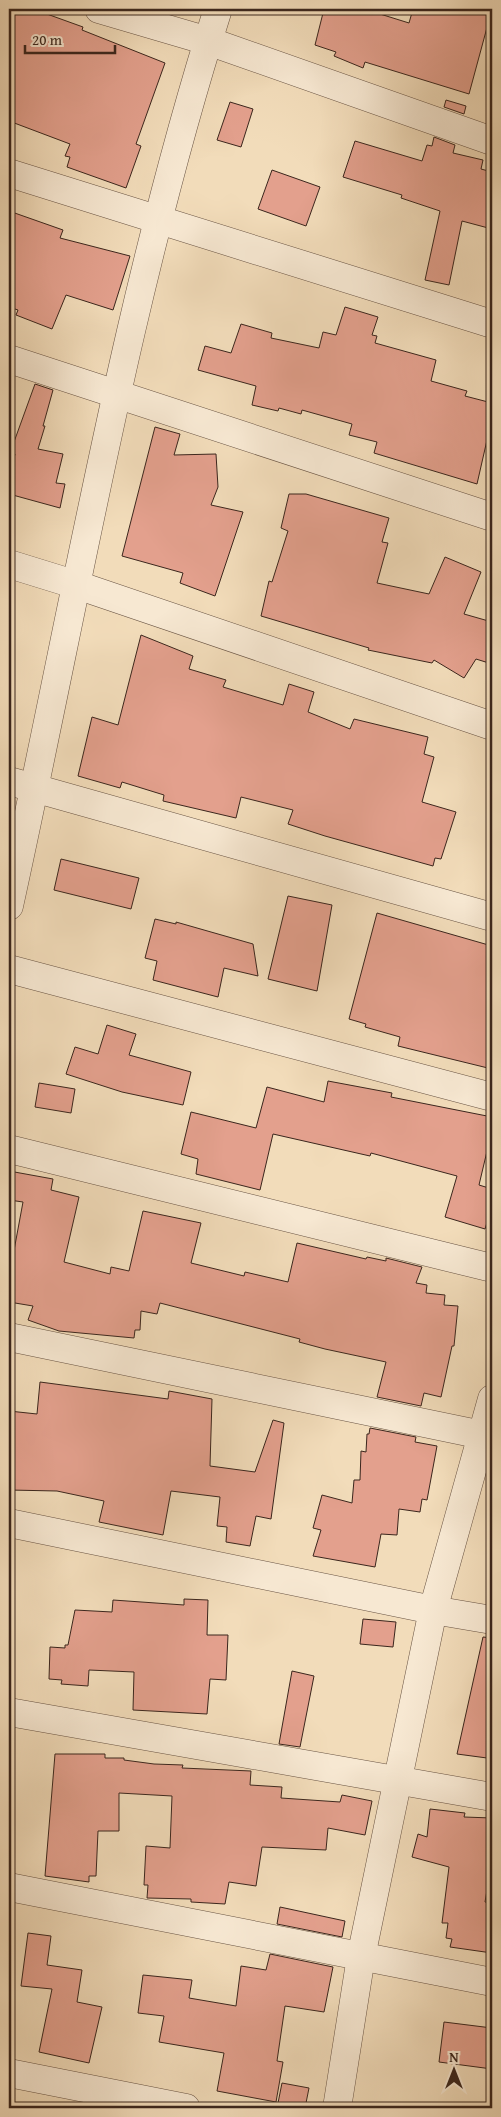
<svg xmlns="http://www.w3.org/2000/svg" width="501" height="2117" viewBox="0 0 501 2117" font-family="'Gentium Book Plus',serif">
<style>
.building{fill:#e3a08d;stroke:#3b261d}
.lines{fill:none;stroke-linecap:round;stroke-linejoin:round}
.minor-casing{stroke:#695444;stroke-width:29}
.minor{stroke:#f7e8d2;stroke-width:28}
</style>
<rect width="100%" height="100%" fill="#f2dcba"/>
<filter id="stains"><feTurbulence type="fractalNoise" baseFrequency=".004" numOctaves="4"/><feColorMatrix values="0 0 0 0 .2 0 0 0 0 .09 0 0 0 0 .02 0 0 0 .5 -.17"/></filter>
<radialGradient id="worn" r=".72"><stop offset=".6" stop-color="#630" stop-opacity="0"/><stop offset="1" stop-color="#630" stop-opacity=".3"/></radialGradient>
<g class="building">
<polygon points="9,9 33,9 83,27 82,30 165,63 136,144 141,146 126,188 67,167 70,157 65,156 70,144 9,121"/>
<polygon points="324,9 364,9 409,23 413,9 492,9 469,94 365,62 363,68 334,56 336,52 315,45"/>
<polygon points="446,100 466,106 464,114 444,107"/>
<polygon points="230,102 253,109 241,147 217,140"/>
<polygon points="434,137 455,145 453,153 483,160 481,169 492,172 492,229 462,221 449,285 425,280 440,211 401,198 402,195 343,177 355,141 422,161 427,145 432,146"/>
<polygon points="272,170 320,187 306,226 258,209"/>
<polygon points="9,211 63,230 60,238 130,256 113,310 66,295 52,329 16,315 18,310 9,307"/>
<polygon points="345,307 378,317 372,335 377,336 375,343 436,360 431,381 467,391 465,396 492,403 492,418 477,484 374,453 377,442 349,435 352,424 302,410 301,414 279,408 278,411 252,405 256,386 198,370 205,346 231,353 241,324 272,333 271,338 319,348 323,332 336,335"/>
<polygon points="35,384 53,390 43,426 45,426 38,449 63,454 56,483 65,484 60,508 9,494 9,478 15,454 10,453"/>
<polygon points="155,427 180,434 174,455 216,454 218,487 211,505 243,512 215,596 180,583 183,573 122,556"/>
<polygon points="289,494 306,494 389,518 382,542 388,543 377,583 429,594 445,557 481,572 464,614 492,622 492,664 476,659 464,678 434,660 432,663 368,650 369,648 261,616 269,581 272,582 288,531 281,528"/>
<polygon points="141,635 193,656 189,669 226,680 223,687 283,705 289,684 314,692 308,712 350,729 354,719 428,737 424,754 434,757 422,802 456,812 441,859 435,858 433,866 325,836 288,824 293,810 241,797 236,818 163,801 164,795 122,782 120,788 78,776 92,717 118,725"/>
<polygon points="61,859 139,878 131,909 54,890"/>
<polygon points="288,896 332,905 317,991 268,979"/>
<polygon points="377,913 492,946 492,1069 398,1046 400,1037 365,1027 366,1024 349,1019"/>
<polygon points="155,919 176,924 176,922 253,944 258,976 224,968 218,997 153,980 157,961 145,958"/>
<polygon points="107,1025 136,1034 129,1055 191,1072 183,1105 122,1092 66,1074 75,1047 98,1054"/>
<polygon points="328,1081 392,1093 391,1097 492,1117 492,1130 479,1185 492,1189 492,1206 485,1229 445,1217 457,1176 371,1153 370,1156 273,1134 260,1190 196,1174 198,1159 181,1154 191,1112 256,1128 267,1087 324,1102"/>
<polygon points="39,1083 75,1089 71,1113 35,1107"/>
<polygon points="9,1171 53,1179 51,1190 79,1197 64,1262 110,1274 111,1267 129,1271 143,1211 201,1223 191,1263 244,1276 245,1272 288,1282 297,1243 366,1259 367,1257 386,1261 386,1258 422,1267 416,1283 427,1285 426,1293 445,1295 444,1305 458,1306 454,1346 452,1346 441,1397 424,1393 421,1406 377,1397 386,1362 325,1349 299,1342 300,1339 160,1303 157,1314 141,1311 140,1330 135,1330 134,1338 59,1331 28,1320 33,1306 9,1302 14,1272 10,1272 23,1202 9,1200"/>
<polygon points="40,1382 168,1399 169,1391 212,1399 210,1466 255,1472 273,1420 284,1423 271,1519 256,1516 250,1546 226,1542 227,1527 217,1526 220,1497 171,1491 163,1535 99,1522 104,1501 57,1491 9,1490 9,1411 37,1414"/>
<polygon points="370,1428 416,1437 415,1442 437,1446 427,1500 422,1499 420,1512 399,1509 397,1535 381,1534 375,1567 313,1556 321,1530 313,1528 322,1495 352,1503 354,1480 360,1480 361,1451 366,1452 367,1434 369,1434"/>
<polygon points="184,1599 208,1600 207,1635 228,1635 226,1680 210,1679 207,1714 133,1710 134,1672 89,1670 88,1686 61,1684 62,1680 49,1679 50,1647 65,1648 65,1645 68,1645 75,1610 112,1612 113,1600 184,1605"/>
<polygon points="363,1619 396,1622 393,1647 360,1644"/>
<polygon points="483,1637 492,1638 492,1729 487,1758 457,1754"/>
<polygon points="292,1671 314,1676 300,1747 279,1744"/>
<polygon points="55,1754 105,1754 105,1758 124,1758 124,1760 154,1764 183,1765 182,1768 251,1771 250,1785 282,1787 281,1798 340,1802 342,1795 372,1801 365,1835 328,1828 326,1850 262,1847 256,1886 229,1882 225,1904 191,1902 191,1899 147,1898 148,1885 144,1885 146,1846 170,1848 172,1796 119,1793 119,1831 98,1831 96,1876 89,1876 89,1882 45,1876"/>
<polygon points="430,1809 465,1813 464,1817 492,1818 492,1860 485,1902 492,1903 492,1953 450,1947 452,1939 446,1938 448,1923 442,1923 449,1867 412,1857 418,1834 427,1837"/>
<polygon points="280,1907 345,1921 342,1937 277,1924"/>
<polygon points="28,1933 51,1936 47,1965 82,1970 77,2002 102,2007 89,2063 39,2052 52,1989 21,1986"/>
<polygon points="270,1954 333,1967 324,2012 285,2006 277,2061 283,2062 276,2102 217,2091 224,2053 159,2042 164,2016 138,2013 143,1975 192,1980 189,1998 236,2006 241,1966 266,1970"/>
<polygon points="444,2022 492,2028 492,2069 439,2062"/>
<polygon points="282,2083 309,2088 305,2108 277,2108"/>
</g>
<g class="lines">
<defs>
<g id="minor">
<polyline points="99,9 208,41 492,141"/>
<polyline points="9,173 492,324"/>
<polyline points="9,359 492,517"/>
<polyline points="9,564 77,585 492,726"/>
<polyline points="9,781 492,917"/>
<path d="M9,906C75,606 125,302 218,9"/>
<polyline points="9,969 492,1097"/>
<polyline points="9,1149 492,1268"/>
<polyline points="9,1337 492,1437"/>
<polyline points="9,1523 433,1610 492,1620"/>
<polyline points="9,1712 492,1797"/>
<polyline points="9,1887 492,1982"/>
<polyline points="9,2073 186,2108"/>
<polyline points="337,2108 361,1957 433,1610 492,1399"/>
</g>
</defs>
<use href="#minor" class="minor-casing"/>
<use href="#minor" class="minor"/>
</g>
<rect width="501" height="2117" fill="none" stroke="#f2dcba" stroke-width="30"/>
<rect x="10" y="10" width="481" height="2097" fill="none" stroke="#3b261d" stroke-width="2.5"/>
<rect x="15" y="15" width="471" height="2087" fill="none" stroke="#3b261d"/>
<g transform="translate(454 2070)" stroke="#f7e8d2" stroke-width="4" paint-order="stroke">
<path d="M0-4L9 19L0 12L-9 19Z" fill="#3b261d"/>
<text y="-8" font-size="14" font-weight="bold" text-anchor="middle" fill="#3b261d">N</text>
</g>
<path d="M25 45v8h90v-8" fill="none" stroke="#3b261d" stroke-width="2.5"/>
<text x="32" y="45" font-size="15" fill="#3b261d" stroke="#f7e8d2" stroke-width="4" paint-order="stroke">20 m</text>
<rect width="100%" height="100%" filter="url(#stains)"/>
<rect width="100%" height="100%" fill="url(#worn)"/>
</svg>
